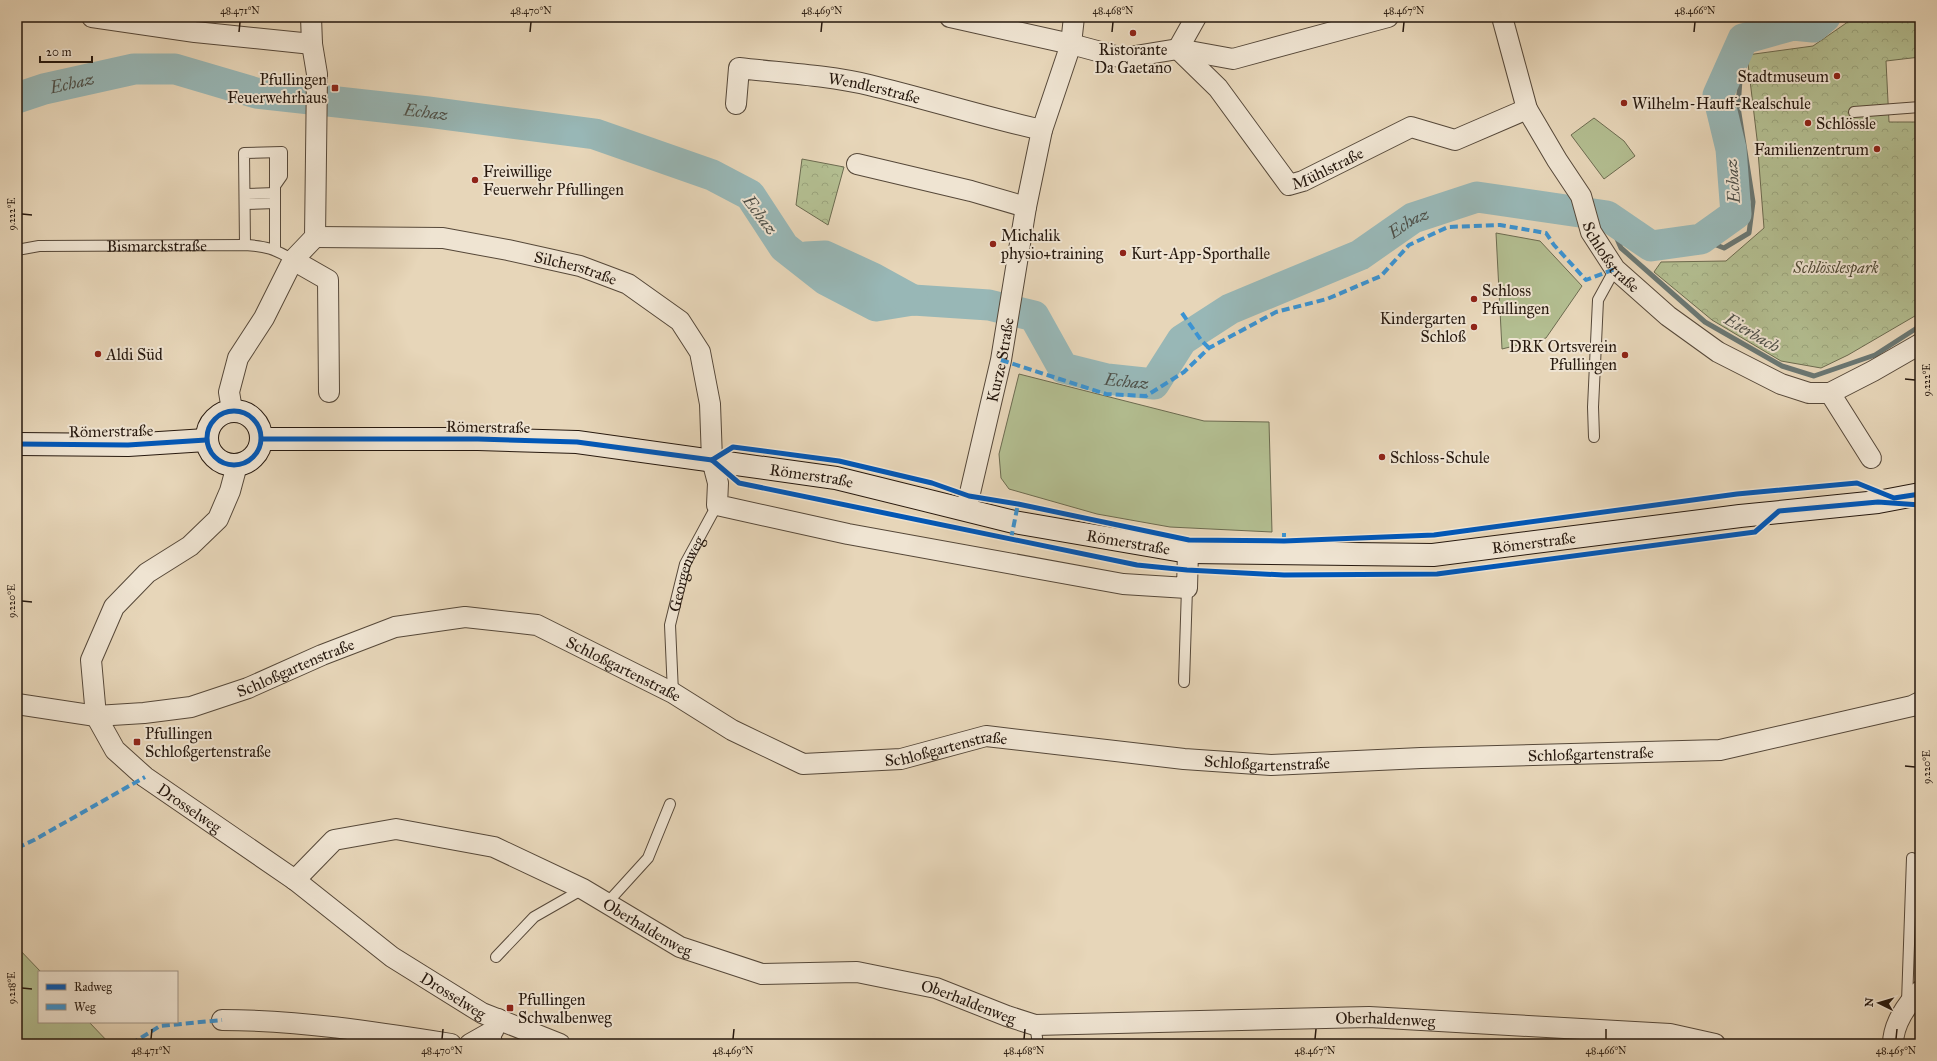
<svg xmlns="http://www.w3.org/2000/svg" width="1937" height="1061" viewBox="0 0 1937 1061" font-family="'IM FELL Great Primer',serif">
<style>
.park{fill:url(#park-crowns);stroke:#6c6b50}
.garden{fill:#b3be91;stroke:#6c6b50}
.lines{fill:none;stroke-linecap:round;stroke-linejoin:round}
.stream{stroke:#6a7773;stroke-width:5}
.canal{stroke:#98b7b6;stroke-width:18}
.river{stroke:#98b7b6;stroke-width:31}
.lane-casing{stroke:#564839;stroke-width:12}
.street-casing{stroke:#564839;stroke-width:22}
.secondary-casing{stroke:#26180e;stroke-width:24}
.lane{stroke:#efe4d2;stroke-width:10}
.street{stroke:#efe4d2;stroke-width:20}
.secondary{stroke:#efe4d2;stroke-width:22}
.quiet{stroke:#3b93d2;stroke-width:4;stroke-dasharray:8 4;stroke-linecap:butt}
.cycleway-casing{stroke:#efe4d2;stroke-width:8}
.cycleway{stroke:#0057b8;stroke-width:5}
.ticks{fill:none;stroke:#26180e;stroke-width:1.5}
.poi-dot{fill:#8f2418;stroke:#efe4d2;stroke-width:1.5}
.labels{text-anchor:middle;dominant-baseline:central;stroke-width:4;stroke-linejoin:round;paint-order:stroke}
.poi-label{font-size:16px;fill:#26180e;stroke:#efe4d2;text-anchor:start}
.street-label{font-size:16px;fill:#26180e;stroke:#efe4d2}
.park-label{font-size:16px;font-style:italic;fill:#504a35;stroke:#efe4d2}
.water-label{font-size:17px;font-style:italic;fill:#4e5049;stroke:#efe4d2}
.neatline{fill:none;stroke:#26180e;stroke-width:1.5}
.ticks-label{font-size:10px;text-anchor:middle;fill:#26180e}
</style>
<defs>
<pattern id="park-crowns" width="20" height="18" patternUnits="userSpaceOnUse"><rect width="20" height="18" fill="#b3be91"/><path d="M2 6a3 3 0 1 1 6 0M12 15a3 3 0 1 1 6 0" fill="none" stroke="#9aa37c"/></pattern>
</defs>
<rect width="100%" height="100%" fill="#e7d6b9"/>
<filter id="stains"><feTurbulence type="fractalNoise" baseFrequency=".005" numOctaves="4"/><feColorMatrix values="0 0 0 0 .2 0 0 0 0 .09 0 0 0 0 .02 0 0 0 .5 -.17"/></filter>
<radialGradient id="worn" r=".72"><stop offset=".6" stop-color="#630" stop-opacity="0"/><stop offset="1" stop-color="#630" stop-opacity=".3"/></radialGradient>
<g class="park">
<polygon points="1855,17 1920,17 1920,57 1886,61 1889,122 1920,122 1920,233 1918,269 1920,273 1920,313 1848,355 1821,368 1781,361 1712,320 1654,272 1661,262 1726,261 1764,228 1757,139 1747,55 1813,46"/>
<polygon points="802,159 844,167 828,225 796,205"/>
</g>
<g class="garden">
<polygon points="1594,118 1624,141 1635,156 1604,179 1571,135"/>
<polygon points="1496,233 1540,241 1582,286 1546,338 1502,349"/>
<polygon points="1019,374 1204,421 1269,422 1272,532 1170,527 1097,514 1009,489 1001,478 999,454"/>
<polygon points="17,947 41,972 39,972 39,1022 89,1022 110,1044 17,1044"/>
</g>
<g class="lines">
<g class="stream">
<polyline points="1607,216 1621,248 1705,322 1782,366 1814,376 1875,355 1920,326"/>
<polyline points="1701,239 1724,248 1749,233 1753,202 1738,107 1743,39"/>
</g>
<polyline class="canal" points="1793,25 1801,17"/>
<g class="river">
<path id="s1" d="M17,98L44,89L134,69H175L256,93L428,112L595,134L712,175L750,195L784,247L826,280L876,306L913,300L989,305L1034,316L1063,368L1107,379L1154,384L1182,340L1230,309L1360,255L1413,218L1477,197L1607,216L1651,246L1701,239L1736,214L1731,149L1718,95L1743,39L1793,25L1813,27L1825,17"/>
<polyline points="806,257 825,256 873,278 913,300"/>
</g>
<defs>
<g id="lane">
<polyline points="1854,112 1920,107"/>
<polyline points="275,153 275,249"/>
<polyline points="245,194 275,193"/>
<polyline points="245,204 275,203"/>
<polyline points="245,245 244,153 282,152 282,176 275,186"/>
<path id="s2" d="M17,250L39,246L245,245C266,246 275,249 293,260"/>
<polyline points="1594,437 1593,407 1598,300 1615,269"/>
<polyline points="1184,682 1187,588"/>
<path id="s3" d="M673,693L670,625L685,564L717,505"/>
<polyline points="608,902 648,858 670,804"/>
<polyline points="496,957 534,917 583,889"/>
<polyline points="1907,1002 1912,858"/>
<polyline points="1035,1025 1038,1044"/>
<polyline points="493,1031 498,1044"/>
</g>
<g id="street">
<polyline points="92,17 195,32 312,44"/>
<polyline points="950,17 1071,44 1123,58 1178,49 1233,59 1388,17"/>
<path id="s4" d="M1502,17L1527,109L1557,160L1581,196L1591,232L1615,269L1668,316L1718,352L1781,384L1809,393H1830L1873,371L1920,344"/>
<path id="s5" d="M1178,49L1218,88L1289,185L1303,181L1411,127L1455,140L1527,109"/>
<polyline points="1178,49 1196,17"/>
<path id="s6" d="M736,104L739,68C782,73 827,75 869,85C927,99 984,117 1042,130"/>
<polyline points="857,164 971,191 1026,207"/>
<path id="s7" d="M315,237L443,238L508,250L580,266L628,284L680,321L700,352L710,404L712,460L718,483L717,505L848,534L1123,584L1187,588L1188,552"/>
<polyline points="293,260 328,280 329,392"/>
<polyline points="1830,393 1871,458"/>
<polyline points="232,410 229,392 238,358 264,318 293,260 315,237 317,74 312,44 311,17"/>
<path id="s8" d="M237,465L230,491L218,519L190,546L147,573L114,607L91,660L96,716L115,750L145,777L295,880L392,957L482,1013L560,1044"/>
<path id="s9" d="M966,510L1001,360L1026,207L1042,130L1071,44L1074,17"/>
<path id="s10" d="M17,704L96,716L144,713L191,707L248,688L322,655L395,627L465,617L537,625L673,693L732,730L803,764L901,759L986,736L1184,759L1271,765L1421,758L1720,750L1912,706L1920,702"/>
<path id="s11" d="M295,880L334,840L396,829L494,847L583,889L680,947L762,974L857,972L936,988L1007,1016L1035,1025L1369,1017L1670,1034L1715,1044"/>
<path d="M222,1020C299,1020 375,1032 451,1044"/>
<polyline points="470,1044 493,1031 498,1019"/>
<path d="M1893,1044C1893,1024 1907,1004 1920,991"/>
</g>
<g id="secondary">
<circle cx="234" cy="438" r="27"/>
<path id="s12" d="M262,439H478L577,442L836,478L1014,522L1188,552L1433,555L1740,516L1878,502L1920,494"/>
<polyline points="17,444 128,445 206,440"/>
</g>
</defs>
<use href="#lane" class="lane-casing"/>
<use href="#street" class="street-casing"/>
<use href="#secondary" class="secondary-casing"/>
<use href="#lane" class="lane"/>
<use href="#street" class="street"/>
<use href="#secondary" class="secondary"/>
<g class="quiet">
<polyline points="1182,313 1201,340 1209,348"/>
<polyline points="1001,360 1106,394 1146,396 1184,372 1209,348 1276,312 1327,299 1381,276 1409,245 1448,227 1500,225 1546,233 1554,245 1586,280 1615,269"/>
<polyline points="1011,539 1018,504"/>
<polyline points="1284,541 1284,530"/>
<polyline points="17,848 34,840 145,777"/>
<polyline points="131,1044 160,1026 222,1020"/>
</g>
<defs>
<g id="cycleway">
<circle cx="234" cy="438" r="27"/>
<polyline points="262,439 478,439 577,442 712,460"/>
<polyline points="17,444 128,445 206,440"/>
<polyline points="712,460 739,483 1137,565 1187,570 1284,575 1437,574 1755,532 1779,511 1878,502 1920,505"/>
<polyline points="712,460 733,447 839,461 932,483 969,496 1018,504 1189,540 1284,541 1434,535 1737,494 1857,483 1894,498 1920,494"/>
</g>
</defs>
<use href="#cycleway" class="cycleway-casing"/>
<use href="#cycleway" class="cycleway"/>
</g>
<path class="ticks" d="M239,32L240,22M530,32L531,22M821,32L822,22M1112,32L1113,22M1403,32L1404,22M1694,32L1695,22M22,214L32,215M1905,379L1915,380M22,601L32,602M1905,766L1915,767M22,988L32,989M151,1039L152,1029M442,1039L443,1029M733,1039L734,1029M1024,1039L1025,1029M1315,1039L1316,1029M1606,1039V1029M1896,1039L1897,1029"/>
<g class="poi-dot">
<circle cx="1133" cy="33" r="4"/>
<circle cx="1837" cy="76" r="4"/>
<rect x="331" y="84" width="8" height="8" rx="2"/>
<circle cx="1624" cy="103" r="4"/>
<circle cx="1808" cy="123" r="4"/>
<circle cx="1877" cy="149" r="4"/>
<circle cx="475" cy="180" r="4"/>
<circle cx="993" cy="244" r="4"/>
<circle cx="1123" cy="253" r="4"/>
<circle cx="1474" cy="299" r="4"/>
<circle cx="1474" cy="327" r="4"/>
<circle cx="98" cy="354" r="4"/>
<circle cx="1625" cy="355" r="4"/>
<circle cx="1382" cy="457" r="4"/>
<rect x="133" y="738" width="8" height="8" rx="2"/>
<rect x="506" y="1004" width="8" height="8" rx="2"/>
</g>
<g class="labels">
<g class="poi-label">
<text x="1133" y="49" text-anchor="middle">Ristorante<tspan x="1133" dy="18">Da Gaetano</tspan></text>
<text x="1829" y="76" text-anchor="end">Stadtmuseum</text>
<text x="327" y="79" text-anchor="end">Pfullingen<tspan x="327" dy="18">Feuerwehrhaus</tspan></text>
<text x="1632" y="103">Wilhelm-Hauff-Realschule</text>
<text x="1816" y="123">Schlössle</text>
<text x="1869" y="149" text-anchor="end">Familienzentrum</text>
<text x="483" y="171">Freiwillige<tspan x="483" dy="18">Feuerwehr Pfullingen</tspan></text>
<text x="1001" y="235">Michalik<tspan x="1001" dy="18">physio+training</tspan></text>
<text x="1131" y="253">Kurt-App-Sporthalle</text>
<text x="1482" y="290">Schloss<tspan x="1482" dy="18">Pfullingen</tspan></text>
<text x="1466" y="318" text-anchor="end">Kindergarten<tspan x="1466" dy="18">Schloß</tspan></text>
<text x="1617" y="346" text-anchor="end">DRK Ortsverein<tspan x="1617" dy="18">Pfullingen</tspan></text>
<text x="106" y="354">Aldi Süd</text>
<text x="1390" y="457">Schloss-Schule</text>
<text x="145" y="733">Pfullingen<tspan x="145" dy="18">Schloßgertenstraße</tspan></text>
<text x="518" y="999">Pfullingen<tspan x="518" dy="18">Schwalbenweg</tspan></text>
</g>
<g class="street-label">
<text stroke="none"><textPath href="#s6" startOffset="173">Wendlerstraße</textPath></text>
<text stroke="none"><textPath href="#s5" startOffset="218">Mühlstraße</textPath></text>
<text stroke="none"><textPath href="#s2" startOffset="140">Bismarckstraße</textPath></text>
<text stroke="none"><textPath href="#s4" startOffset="267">Schloßstraße</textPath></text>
<text stroke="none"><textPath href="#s7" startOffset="264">Silcherstraße</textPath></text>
<text stroke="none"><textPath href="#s9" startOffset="154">Kurze Straße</textPath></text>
<text transform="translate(488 427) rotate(1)">Römerstraße</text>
<text transform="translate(111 431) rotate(-1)">Römerstraße</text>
<text stroke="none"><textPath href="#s12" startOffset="552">Römerstraße</textPath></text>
<text stroke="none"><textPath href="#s12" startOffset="876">Römerstraße</textPath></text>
<text stroke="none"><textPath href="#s12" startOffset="1283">Römerstraße</textPath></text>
<text stroke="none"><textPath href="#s3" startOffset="122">Georgenweg</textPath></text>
<text stroke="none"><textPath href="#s10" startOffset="287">Schloßgartenstraße</textPath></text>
<text stroke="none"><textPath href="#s10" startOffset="635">Schloßgartenstraße</textPath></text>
<text stroke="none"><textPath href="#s10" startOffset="983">Schloßgartenstraße</textPath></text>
<text stroke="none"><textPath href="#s10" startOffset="1631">Schloßgartenstraße</textPath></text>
<text stroke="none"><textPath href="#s10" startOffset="1307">Schloßgartenstraße</textPath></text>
<text stroke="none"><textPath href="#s8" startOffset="442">Drosselweg</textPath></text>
<text stroke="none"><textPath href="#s11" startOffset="392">Oberhaldenweg</textPath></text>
<text stroke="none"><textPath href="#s8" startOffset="766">Drosselweg</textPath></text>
<text stroke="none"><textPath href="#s11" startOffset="727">Oberhaldenweg</textPath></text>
<text stroke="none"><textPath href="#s11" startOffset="1148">Oberhaldenweg</textPath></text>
</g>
<g class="park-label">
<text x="1836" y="267">Schlösslespark</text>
</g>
<g class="water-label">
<text stroke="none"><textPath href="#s1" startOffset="57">Echaz</textPath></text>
<text stroke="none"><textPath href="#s1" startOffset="417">Echaz</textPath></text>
<text transform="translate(1733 181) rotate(-94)">Echaz</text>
<text transform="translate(760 215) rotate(53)">Echaz</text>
<text stroke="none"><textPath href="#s1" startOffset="1547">Echaz</textPath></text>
<text transform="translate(1752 333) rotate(30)">Eierbach</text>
<text stroke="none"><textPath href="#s1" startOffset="1211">Echaz</textPath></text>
</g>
</g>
<rect width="1937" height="1061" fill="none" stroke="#e7d6b9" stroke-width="44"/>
<rect x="38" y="971" width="140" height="52" fill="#efe4d2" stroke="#9f9284"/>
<rect x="46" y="984" width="20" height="6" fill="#0057b8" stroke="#9f9284"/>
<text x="74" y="991" font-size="12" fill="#26180e">Radweg</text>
<rect x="46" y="1004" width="20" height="6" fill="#3b93d2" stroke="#9f9284"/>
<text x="74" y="1011" font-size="12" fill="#26180e">Weg</text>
<g transform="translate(1879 1003) rotate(275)" stroke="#efe4d2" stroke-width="3" paint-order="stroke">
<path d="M0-3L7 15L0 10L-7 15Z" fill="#26180e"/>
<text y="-6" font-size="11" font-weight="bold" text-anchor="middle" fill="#26180e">N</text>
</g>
<path d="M40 56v6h52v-6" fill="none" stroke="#26180e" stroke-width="2"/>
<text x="46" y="56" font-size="12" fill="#26180e" stroke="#efe4d2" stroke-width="3" paint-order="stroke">20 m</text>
<rect x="22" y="22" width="1893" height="1017" class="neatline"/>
<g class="ticks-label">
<text x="240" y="14">48.471°N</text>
<text x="531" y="14">48.470°N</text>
<text x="822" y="14">48.469°N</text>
<text x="1113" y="14">48.468°N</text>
<text x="1404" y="14">48.467°N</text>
<text x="1695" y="14">48.466°N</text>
<text transform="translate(11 214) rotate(-90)" y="4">9.222°E</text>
<text transform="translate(1926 380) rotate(-90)" y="4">9.222°E</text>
<text transform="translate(11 601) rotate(-90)" y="4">9.220°E</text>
<text transform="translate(1926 767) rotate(-90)" y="4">9.220°E</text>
<text transform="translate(11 988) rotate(-90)" y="4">9.218°E</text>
<text x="151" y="1054">48.471°N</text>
<text x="442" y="1054">48.470°N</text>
<text x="733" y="1054">48.469°N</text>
<text x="1024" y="1054">48.468°N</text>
<text x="1315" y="1054">48.467°N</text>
<text x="1606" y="1054">48.466°N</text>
<text x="1896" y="1054">48.465°N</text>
</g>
<rect width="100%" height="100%" filter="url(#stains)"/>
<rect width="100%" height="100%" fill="url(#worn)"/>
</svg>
